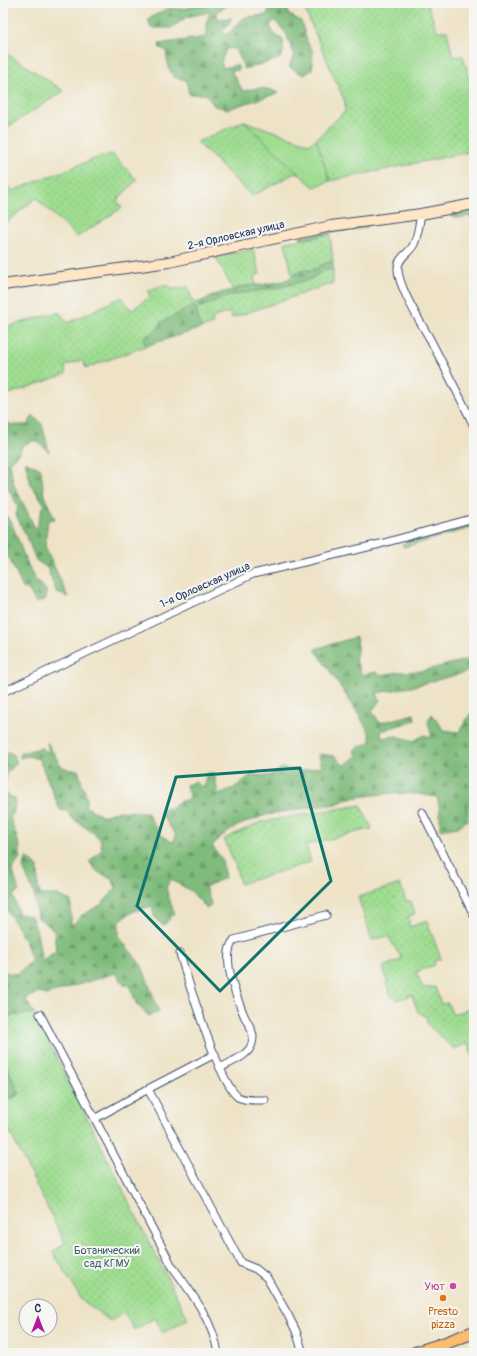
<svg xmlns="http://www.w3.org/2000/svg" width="477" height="1356" viewBox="0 0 477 1356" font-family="Pangolin,sans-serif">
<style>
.grass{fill:#9fdd91;stroke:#5d8678}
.forest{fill:url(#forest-firs);stroke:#4d766c}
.garden{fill:url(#garden-dots);stroke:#5d8678}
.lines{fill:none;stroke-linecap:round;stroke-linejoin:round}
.street-casing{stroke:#3b4a6e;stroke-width:9}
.secondary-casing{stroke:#3b4a6e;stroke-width:12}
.primary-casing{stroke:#3b4a6e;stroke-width:14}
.street{stroke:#fff;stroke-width:7}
.secondary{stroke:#fee5c5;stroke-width:10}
.primary{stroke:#fcbd6f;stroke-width:12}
.marked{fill:none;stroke:#0f766e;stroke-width:3;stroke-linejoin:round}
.hotel-dot{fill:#d1479c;stroke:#f6f6f2;stroke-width:1.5}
.food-dot{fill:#e8710a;stroke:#f6f6f2;stroke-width:1.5}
.labels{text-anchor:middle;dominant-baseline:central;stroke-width:4;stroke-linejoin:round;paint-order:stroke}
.street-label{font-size:11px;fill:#1b2f5e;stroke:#f6f6f2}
.park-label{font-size:11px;fill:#3c5a6b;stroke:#f6f6f2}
.hotel-label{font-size:11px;fill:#b23c85;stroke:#f6f6f2;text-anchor:end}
.food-label{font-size:11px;fill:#c56008;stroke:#f6f6f2}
</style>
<defs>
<pattern id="forest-firs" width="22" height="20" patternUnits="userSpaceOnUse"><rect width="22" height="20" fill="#7fbc7b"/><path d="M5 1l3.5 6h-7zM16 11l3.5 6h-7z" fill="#679968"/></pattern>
<pattern id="garden-dots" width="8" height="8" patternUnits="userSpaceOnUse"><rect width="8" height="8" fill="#9fdd91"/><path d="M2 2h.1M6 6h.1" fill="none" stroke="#88be7f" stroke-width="1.8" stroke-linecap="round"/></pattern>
</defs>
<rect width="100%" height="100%" fill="#f6f6f2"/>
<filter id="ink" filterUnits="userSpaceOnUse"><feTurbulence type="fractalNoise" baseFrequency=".025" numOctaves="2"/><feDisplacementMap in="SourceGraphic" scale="8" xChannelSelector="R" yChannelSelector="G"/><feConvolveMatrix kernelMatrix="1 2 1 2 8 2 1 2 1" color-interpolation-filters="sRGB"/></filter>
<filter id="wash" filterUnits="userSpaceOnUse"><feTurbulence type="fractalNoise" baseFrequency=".012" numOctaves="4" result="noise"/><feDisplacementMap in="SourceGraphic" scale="16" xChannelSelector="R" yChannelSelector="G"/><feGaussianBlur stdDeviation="0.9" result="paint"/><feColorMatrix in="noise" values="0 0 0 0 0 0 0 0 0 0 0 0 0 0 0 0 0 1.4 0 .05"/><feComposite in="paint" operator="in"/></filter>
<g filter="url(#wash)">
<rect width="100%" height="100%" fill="#eee3c7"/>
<polygon class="grass" points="244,121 310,144 316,139 330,181 314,187 297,172"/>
<g class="forest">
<path d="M207,3H232L217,11L218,19L231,18L229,25L222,30L226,35L245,17L267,15L270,5L266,3H289L288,14L301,21L307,41L313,52L312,70L304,75L289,67L294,55L286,33L274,20L270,26L274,34L283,40V53L279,59L244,69L240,57L234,48L226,49L221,62L223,68L237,65L239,70L231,71L243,91C258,87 265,87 279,93L227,109L214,106L206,94H189L186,80L174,77L168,67L166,50L160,48L159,44L206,37V24L210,12L187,17L171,28H151L148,19L169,8L183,9Z"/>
<polygon points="474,209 474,221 470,216 458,218 451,216 457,212"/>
<polygon points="368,225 366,228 334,232 312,238 300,239 301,236"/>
<polygon points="333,261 333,269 323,271 311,279 282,287 237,294 220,299 199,308 197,303 220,293 233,290 244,286 260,285 284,281 301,271 315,269 325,263"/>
<polygon points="195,305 201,328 146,346 143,338 160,327 160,323"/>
<polygon points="33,415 42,424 49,452 36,440 23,445 18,455 9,463 14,485 36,530 42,509 45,505 31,485 25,461 41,469 44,496 55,519 48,520 46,535 45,546 68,597 57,593 47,568 36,560 28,540 16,515 18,506 3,479 3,421 12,425 28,425"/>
<polygon points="3,511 12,524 24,556 35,580 46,590 46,599 36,603 29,590 23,588 8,556 3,552"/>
<polygon points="474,521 474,527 404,547 402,545 407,541"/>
<path d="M356,637L358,647L355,659L362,675L376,672L380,675L400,672L422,671L474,658V670L411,687L377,693L380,700L372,711L380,723L414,714L415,720L381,731L382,738L396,736L414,741L424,735L432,738L428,721L432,714L444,730L459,732L470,714L474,717V800L468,805L466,821L458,827L440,830V810L437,797L418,794L392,793L349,798L337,804L300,809L266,815L237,826L219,838L212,846L222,859L225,878L205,887L211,904L207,909L191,891L170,879L166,888L174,914L163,926L154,916L152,906L134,911L119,921V937L142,966L159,1012L149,1016L137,1005L129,984L125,986L115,973L46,995L39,992L25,999L34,1013L3,1017V972L17,974L32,961L26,943L9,913L3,898V835L7,831L3,820V750L13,754L17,763L6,774L5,793L16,800L13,814L10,817L20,847V859L12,869L19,891L13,895L19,914L31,916L37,933L42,961L56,951L54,930L37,917L34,894L23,867L27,857L38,867V888L41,895H57L71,901V926L81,916L102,904L116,888L112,878L99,873L89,862L102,849L100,838L71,817L67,811L60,810L39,759L28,756L20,758V753L41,748L49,753L47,742L61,766L70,770H78L87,799L85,806L102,816L119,811L147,812C154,824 160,839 174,842L176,835L160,813L162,809L173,808L178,802L190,799L186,785L195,782L203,788L207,773H214L218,794L234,788L251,775L269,776L282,768L302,771L322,766L318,754L335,756L344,766L357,755L354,750L361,746L370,743V734L356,710L315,649Z"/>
<polygon points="3,1058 20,1094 10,1099 3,1087"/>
</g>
<g class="garden">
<polygon points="302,3 427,3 437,31 447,31 453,57 463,56 474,92 474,151 330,181 316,139 345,111 345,102"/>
<polygon points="3,51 64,91 3,130"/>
<polygon points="244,121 297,172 252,196 197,142"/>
<polygon points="112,154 137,180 117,200 122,208 77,237 36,198 3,225 3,181 12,191 99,157"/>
<polygon points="330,234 333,261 325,263 315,269 301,271 292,275 285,242 312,238"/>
<polygon points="253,249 260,274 254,276 256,285 244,286 233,290 216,257"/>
<polygon points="333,269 333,283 232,318 229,312 212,318 213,324 201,328 195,305 160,323 160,327 143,338 146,346 86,368 82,360 65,366 66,374 6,395 3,386 3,329 9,326 59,312 68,323 122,297 131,310 150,297 148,291 165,284 173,289 188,287 193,302 197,303 199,308 220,299 237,294 282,287 311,279 323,271"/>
<polygon points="474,800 474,819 466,821 468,805"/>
<path d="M361,805C364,814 369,820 372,829L365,830L306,845L311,862L240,884L235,864L224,839L261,822Z"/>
<polygon points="400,884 406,901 411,901 415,913 408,917 410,927 427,921 441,959 434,961 435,965 416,972 422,986 425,988 435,987 441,1004 448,1003 452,1014 474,1008 474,1060 468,1043 454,1049 427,1024 427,1017 418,1012 412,995 397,1000 391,996 383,967 402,959 388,936 372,940 358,897"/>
<polygon points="34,1013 188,1319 163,1333 155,1318 134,1330 124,1313 110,1321 82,1300 53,1252 65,1243 3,1118 3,1103 20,1094 3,1058 3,1017"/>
</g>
</g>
<g filter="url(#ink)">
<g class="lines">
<defs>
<g id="street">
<path d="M421,214C419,224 418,235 414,244C410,253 398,257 398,268C397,285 421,323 430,339C445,368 460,397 474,426"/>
<polyline points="3,692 253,574 380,544 474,518"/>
<polyline points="422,812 474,915"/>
<path d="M180,954C187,978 220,1085 238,1097C245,1101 257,1100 265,1100"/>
<path d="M40,1014L172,1266C191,1292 213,1321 218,1353"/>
<path d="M220,1068C229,1063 245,1057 250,1048C252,1045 253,1040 253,1036C252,1028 246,1021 243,1013C236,996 220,956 234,940L326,915"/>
<polyline points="148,1089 215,1054"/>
<polyline points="96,1118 148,1089 235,1252 241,1263 256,1269 267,1278 288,1315 296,1331 303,1353"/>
</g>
<polyline id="secondary" points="3,285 169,262 331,226 421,214 474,204"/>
<polyline id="primary" points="415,1353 443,1344 474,1332"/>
</defs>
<use href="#street" class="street-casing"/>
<use href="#secondary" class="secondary-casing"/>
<use href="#primary" class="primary-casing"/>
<use href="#street" class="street"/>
<use href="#secondary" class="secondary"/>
<use href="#primary" class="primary"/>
</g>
</g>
<path class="marked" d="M300,768L331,881L220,991L137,906L176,777Z"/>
<circle class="hotel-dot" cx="453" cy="1286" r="4"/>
<circle class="food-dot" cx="443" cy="1298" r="4"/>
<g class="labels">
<g class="street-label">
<text transform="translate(236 235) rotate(-13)">2-я Орловская улица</text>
<text transform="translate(205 585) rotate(-24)">1-я Орловская улица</text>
</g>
<g class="park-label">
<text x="107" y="1250">Ботанический<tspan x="107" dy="13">сад КГМУ</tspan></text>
</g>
<g class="hotel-label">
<text x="445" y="1286">Уют</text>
</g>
<g class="food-label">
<text x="443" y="1311">Presto<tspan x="443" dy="13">pizza</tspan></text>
</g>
</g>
<rect width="477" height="1356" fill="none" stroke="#f6f6f2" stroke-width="16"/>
<g transform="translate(38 1318)"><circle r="19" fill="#f6f6f2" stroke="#9ea6b7"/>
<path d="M0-3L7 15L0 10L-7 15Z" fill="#b5179e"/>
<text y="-6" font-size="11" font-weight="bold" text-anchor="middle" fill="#1b2f5e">С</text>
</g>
</svg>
